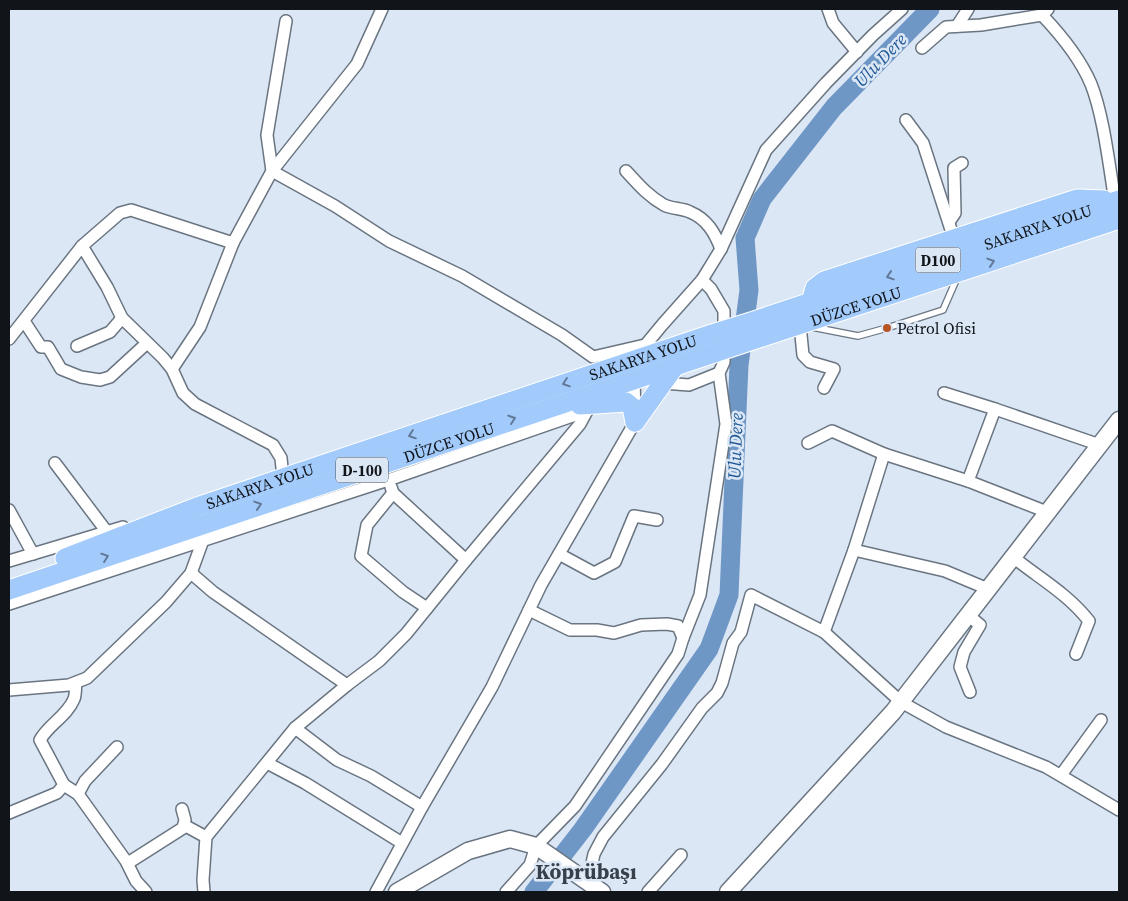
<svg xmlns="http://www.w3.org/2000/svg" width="1128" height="901" viewBox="0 0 1128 901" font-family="'Source Serif 4',serif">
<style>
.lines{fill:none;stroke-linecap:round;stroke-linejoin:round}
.river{stroke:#6f97c6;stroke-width:19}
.service-casing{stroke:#6a7581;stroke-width:8}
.minor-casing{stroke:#6a7581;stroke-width:14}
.secondary-casing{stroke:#6a7581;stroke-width:19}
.trunk-casing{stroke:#fff;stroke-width:21}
.service{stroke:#fff;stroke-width:5.5}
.minor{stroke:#fff;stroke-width:11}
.secondary{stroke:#fff;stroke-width:16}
.trunk{stroke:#a2cbfc;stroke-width:19}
.trunk-bridge-casing{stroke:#fff;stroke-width:21;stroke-linecap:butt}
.trunk-bridge{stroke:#a2cbfc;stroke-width:19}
.oneway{stroke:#617996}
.poi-dot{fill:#b95425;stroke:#dce7f6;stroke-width:2}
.labels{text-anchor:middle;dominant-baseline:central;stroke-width:5;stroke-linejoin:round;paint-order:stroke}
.shield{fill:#dce7f6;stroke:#4e545c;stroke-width:1}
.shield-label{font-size:15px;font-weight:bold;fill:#11151a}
.street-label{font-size:16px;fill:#11151a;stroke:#dce7f6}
.poi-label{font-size:16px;fill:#11151a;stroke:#dce7f6;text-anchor:start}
.water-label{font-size:18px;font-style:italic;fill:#225995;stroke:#dce7f6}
.district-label{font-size:21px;font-weight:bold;fill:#363f4a;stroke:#dce7f6}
</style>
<rect width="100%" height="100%" fill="#dce7f6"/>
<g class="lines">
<polyline class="river" points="534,892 583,829 709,649 729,595 739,365 749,290 745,238 762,199 834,107 930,9"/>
<defs>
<polyline id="service" points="812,327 858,336 887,328 943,310 957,278"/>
<g id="minor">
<polyline points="828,9 833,23 857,52"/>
<path d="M1048,9L1042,15C1061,35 1080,58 1091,84C1104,117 1109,166 1115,201"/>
<polyline points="286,21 267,135 272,171 335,206 389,241 462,276 562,335 593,357 645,345"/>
<polyline points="957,26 968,9"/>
<polyline points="922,48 946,27 981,25 1042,15"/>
<polyline points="906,120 923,143 954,239"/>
<path d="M626,171C638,184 648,196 664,205C672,209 682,208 690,212C707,219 715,233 721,249"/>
<polyline points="949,222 955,213 954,168 962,163"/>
<polyline points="82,246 120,213 131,210 233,243 272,171 357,64 382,9"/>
<polyline points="24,321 41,347 48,347 61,369 81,377 100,380 110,377 147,343"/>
<polyline points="800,325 803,355 810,362 834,369 824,388"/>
<polyline points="9,339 82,246 107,287 122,318 163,358 172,369 183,393 195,404 273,445 281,458 283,478"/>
<polyline points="77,346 110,332 122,318"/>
<polyline points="634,359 662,325 702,280 721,249 766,150 826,83 873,35 902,9"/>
<polyline points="172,369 200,327 233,243"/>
<polyline points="663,383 689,385 719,373"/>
<polyline points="944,393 995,409"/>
<polyline points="808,443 832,431 884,454"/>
<polyline points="55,463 107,532"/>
<polyline points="968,481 995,409 1100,445"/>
<polyline points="391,487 393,493 466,560"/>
<polyline points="393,493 367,525 361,556 403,592 427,608"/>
<polyline points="9,510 33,554"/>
<polyline points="854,550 945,571 988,589"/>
<polyline points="559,554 594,573 615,562 634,516 657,520"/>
<path d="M1013,557C1039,578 1068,594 1089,621L1076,654"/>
<polyline points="9,561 123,527"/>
<polyline points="191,573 213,592 347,685"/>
<polyline points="9,604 388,480 587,411 590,406"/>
<polyline points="968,615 980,625 964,652 960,667 970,692"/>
<polyline points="824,632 901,702 946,727 1046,767 1119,810"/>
<polyline points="683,638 700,595 726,424 719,373 724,362 724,311 711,289 702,280"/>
<path d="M76,683C75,688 76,694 74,699C67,716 48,725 40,740L64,785L78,794L126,861L136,881L146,892"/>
<polyline points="9,690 69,685 87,678 166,602 191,573 203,540"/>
<polyline points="295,728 337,760 371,776 422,807"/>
<polyline points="267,763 305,783 402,843"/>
<polyline points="1061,775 1101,720"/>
<polyline points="78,794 85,781 117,747"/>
<polyline points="9,813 57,793 64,785"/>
<polyline points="184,825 206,837"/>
<polyline points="128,863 183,828 185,820 182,809"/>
<polyline points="588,882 594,854 603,837 662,764 702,708 717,693 722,683 733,643 741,632 751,595 824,632 854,550 884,454 968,481 1047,512"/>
<polyline points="204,892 203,880 206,837 295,728 347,685 379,661 406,634 466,560 580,424 587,411"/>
<polyline points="376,892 422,807 492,687 541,585 635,422 634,374"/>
<polyline points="506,892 530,865 536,846 575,806 678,654 683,638 678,626 667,624 641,625 614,633 597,630 570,630 529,610"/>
<polyline points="648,892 681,855"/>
</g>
<g id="secondary">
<polyline points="397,892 468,851 510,839 536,846 602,892"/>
<polyline points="728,892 893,712 1119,420"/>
</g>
<g id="trunk">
<polyline points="811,302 815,288 824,281 1077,199 1104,200"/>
<path id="s1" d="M757,320L1119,200"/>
<path id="s2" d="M762,337L1119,219"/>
<polyline points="580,405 626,402 632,407 635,422"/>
<polyline points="635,422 675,366"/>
<path id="s3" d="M65,558L197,507L712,334"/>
<path id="s4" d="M9,590L717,352"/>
</g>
</defs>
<use href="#service" class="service-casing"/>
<use href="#minor" class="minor-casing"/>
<use href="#secondary" class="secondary-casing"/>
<use href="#trunk" class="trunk-casing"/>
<use href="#service" class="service"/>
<use href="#minor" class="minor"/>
<use href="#secondary" class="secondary"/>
<use href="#trunk" class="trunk"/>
<defs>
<g id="trunk-bridge">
<polyline points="712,334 757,320"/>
<polyline points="717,352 762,337"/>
</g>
</defs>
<use href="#trunk-bridge" class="trunk-bridge-casing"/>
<use href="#trunk-bridge" class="trunk-bridge"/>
</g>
<defs><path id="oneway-chevron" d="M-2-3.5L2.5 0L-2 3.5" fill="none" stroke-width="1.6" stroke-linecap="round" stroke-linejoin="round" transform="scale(1.25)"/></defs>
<g class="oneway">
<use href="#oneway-chevron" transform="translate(991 262) rotate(-18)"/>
<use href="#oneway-chevron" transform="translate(890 276) rotate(162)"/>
<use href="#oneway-chevron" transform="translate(566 383) rotate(161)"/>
<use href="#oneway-chevron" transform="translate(512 419) rotate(-19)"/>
<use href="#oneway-chevron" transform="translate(412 435) rotate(161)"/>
<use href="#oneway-chevron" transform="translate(258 505) rotate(-18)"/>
<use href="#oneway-chevron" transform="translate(105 557) rotate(-19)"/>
</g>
<circle class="poi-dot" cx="887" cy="328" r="5"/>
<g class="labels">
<g class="shield">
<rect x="915.5" y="247.5" width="45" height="25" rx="4"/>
<rect x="336" y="457.5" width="52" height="25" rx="4"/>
</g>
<g class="shield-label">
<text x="938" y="260">D100</text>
<text x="362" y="470">D-100</text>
</g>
<g class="street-label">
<text stroke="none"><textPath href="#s1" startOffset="296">SAKARYA YOLU</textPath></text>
<text stroke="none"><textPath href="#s2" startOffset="99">DÜZCE YOLU</textPath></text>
<text stroke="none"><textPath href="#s3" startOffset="612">SAKARYA YOLU</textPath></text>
<text stroke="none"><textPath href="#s4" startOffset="464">DÜZCE YOLU</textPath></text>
<text stroke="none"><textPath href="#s3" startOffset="208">SAKARYA YOLU</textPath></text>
</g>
<g class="poi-label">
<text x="897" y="328">Petrol Ofisi</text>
</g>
<g class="water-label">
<text transform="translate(880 60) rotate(-46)">Ulu Dere</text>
<text transform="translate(735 446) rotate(-88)">Ulu Dere</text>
</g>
<g class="district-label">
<text x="586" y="871">Köprübaşı</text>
</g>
</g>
<rect width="1128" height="901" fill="none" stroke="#11151a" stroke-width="20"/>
</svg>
